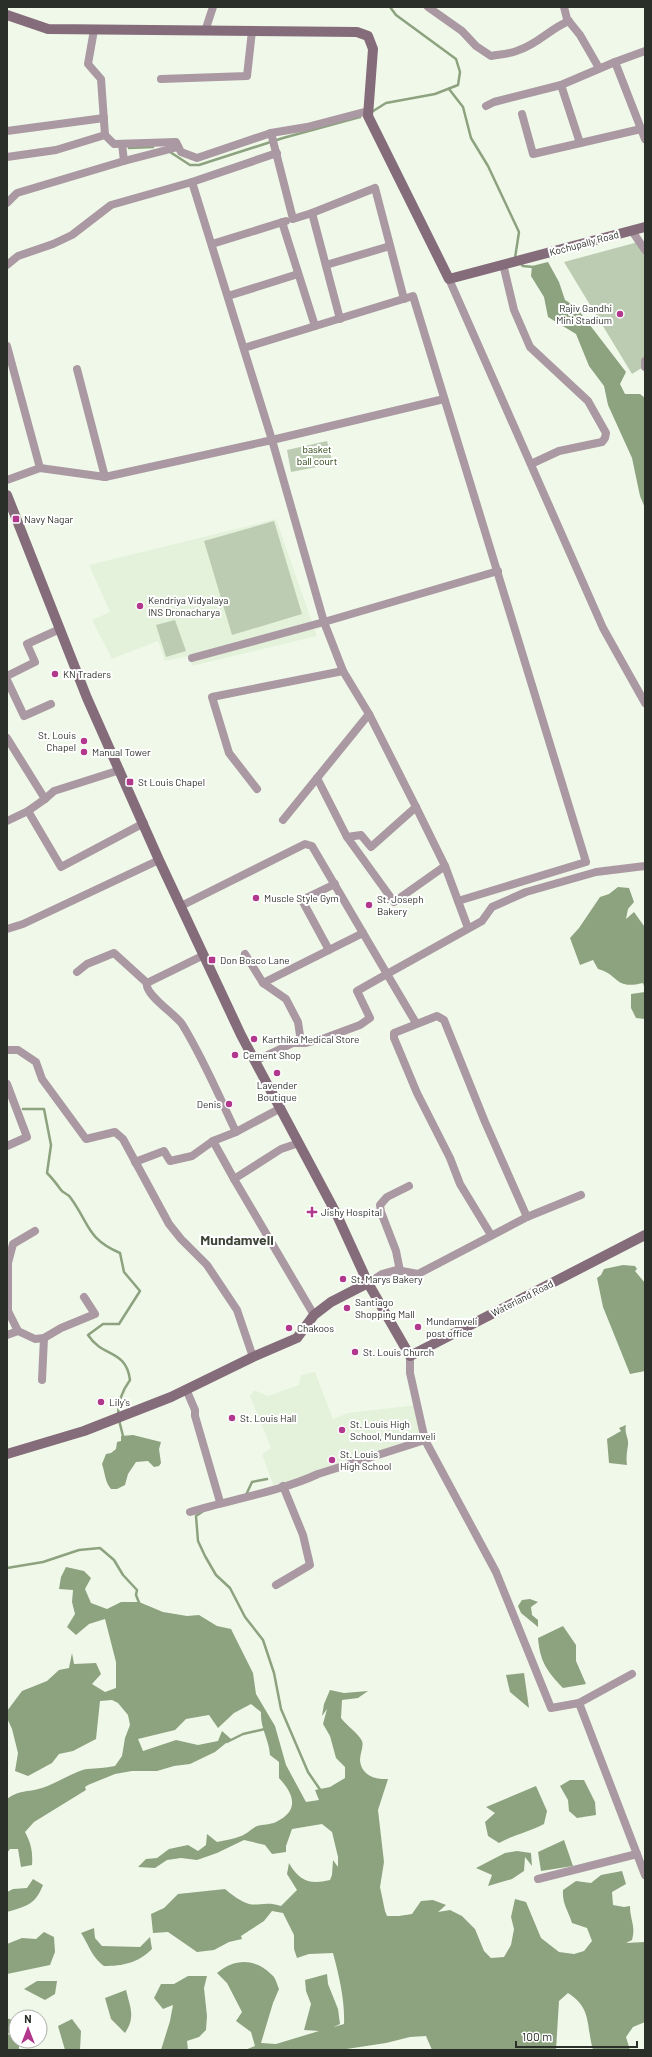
<svg xmlns="http://www.w3.org/2000/svg" width="652" height="2057" viewBox="0 0 652 2057" font-family="Barlow,sans-serif">
<style>
.built{fill:#e4f2db}
.park{fill:#bcccb3}
.water{fill:#8da27f}
.lines{fill:none;stroke-linecap:round;stroke-linejoin:round}
.stream{stroke:#8da27f;stroke-width:2.5}
.minor{stroke:#aa98a2;stroke-width:8}
.secondary{stroke:#856c7b;stroke-width:10}
.poi-dot{fill:#b1388d;stroke:#fff;stroke-width:1.5}
.labels{text-anchor:middle;dominant-baseline:central;stroke-width:4;stroke-linejoin:round;paint-order:stroke}
.street-label{font-size:10px;fill:#2b2f29;stroke:#fff}
.poi-label{font-size:10px;fill:#2b2f29;stroke:#fff;text-anchor:start}
.park-label{font-size:10px;fill:#213c05;stroke:#fff}
.district-label{font-size:14px;font-weight:bold;fill:#3e4639;stroke:#fff}
</style>
<rect width="100%" height="100%" fill="#f0f9e9"/>
<g class="built">
<polygon points="276,519 317,636 192,666 189,656 165,661 158,641 112,659 92,620 110,612 89,565"/>
<polygon points="315,1372 333,1419 348,1413 416,1405 423,1440 275,1490 262,1454 271,1448 250,1396 254,1390 268,1396 299,1385 301,1375"/>
</g>
<g class="park">
<polygon points="638,242 645,251 645,366 632,374 564,262"/>
<polygon points="327,441 333,464 291,472 287,450"/>
<polygon points="274,521 302,614 232,635 204,541"/>
<polygon points="175,620 186,651 166,657 156,625"/>
</g>
<g class="water">
<polygon points="548,262 559,282 565,300 576,307 626,372 620,384 625,394 640,394 645,398 645,508 640,496 632,458 608,405 604,386 589,366 576,334 548,317 544,297 531,276 532,266"/>
<path d="M618,887L629,888L634,902L628,909L626,919L634,912L644,926L645,931V989L643,983C614,990 620,975 598,969L593,960L580,965L570,938L579,928L600,897L609,894Z"/>
<polygon points="645,992 645,1019 636,1018 631,1008 631,994"/>
<polygon points="623,1265 635,1266 637,1269 635,1271 645,1283 645,1371 630,1374 603,1307 597,1278 601,1275 604,1269"/>
<path d="M626,1425C624,1433 629,1438 628,1445C627,1452 626,1457 627,1465L609,1463L607,1439L621,1431L619,1428Z"/>
<path d="M133,1435L161,1442L159,1449L161,1463L159,1466L154,1467L148,1461L136,1462L128,1474L125,1485L117,1489H111C105,1482 105,1473 102,1464L106,1454L111,1453L116,1449L117,1442L121,1441V1436Z"/>
<path d="M66,1567L84,1571L91,1578L85,1589L91,1603L107,1609L121,1602H139L163,1612L187,1616L199,1615L217,1626L231,1629L253,1673L256,1694L275,1726L286,1765L306,1802L319,1800L315,1790L330,1787L345,1778V1767L336,1758L330,1736L323,1724L327,1709L322,1716L324,1704L330,1690L344,1693L368,1691L358,1698L342,1700L341,1718C347,1726 358,1733 362,1741C364,1746 360,1754 360,1760C361,1775 375,1780 388,1779L378,1810L384,1862L380,1887L385,1911L387,1916H399L412,1914L421,1901L433,1900L446,1905L438,1912L450,1910L462,1916L475,1929L484,1951L491,1958L504,1957L511,1945L514,1929L511,1917L515,1899L526,1902L541,1938L559,1952L574,1954L584,1951L592,1941L587,1928L572,1923C568,1910 562,1904 563,1890L576,1881L591,1883L601,1875L622,1871L626,1884L612,1892L613,1905L624,1907L630,1906C630,1920 636,1926 632,1940L626,1943L645,1942V2022L633,2027L626,2037L630,2050H593C586,2025 592,2008 568,1993L559,2001L556,2050H432L426,2036L410,2037L386,2043L340,2050H245L255,2046L251,2032L236,2021L242,2012L227,1983L217,1973C235,1958 255,1958 272,1975C276,1978 277,1985 279,1989L273,2003L261,2043L276,2044L319,2031L304,2030L311,2004L306,1991L305,1980L327,1974L328,1984L338,2009L340,2024L334,2027L344,2024C345,2000 339,1976 333,1953L309,1954L297,1958L294,1949V1935L283,1913L272,1911L264,1921L241,1936L242,1939L229,1942L214,1950L197,1952L168,1932L153,1933L151,1914L164,1908L178,1894L225,1889C232,1895 240,1901 249,1904C258,1906 267,1901 281,1906L297,1890L287,1874L289,1863C299,1881 310,1885 330,1880L332,1875L333,1860L338,1867V1857L332,1832L322,1824L292,1829L286,1846V1852L272,1854L265,1845L244,1840L217,1853L197,1860L181,1858L167,1860L155,1868L138,1867L146,1859L157,1858L169,1849L188,1845L198,1851L206,1845L207,1834L217,1842C225,1840 234,1839 241,1836C247,1834 251,1829 257,1826C263,1824 270,1825 276,1822C299,1811 295,1795 279,1778V1762L270,1755C269,1739 260,1728 261,1712L251,1704L234,1713L218,1728L209,1715L186,1719L175,1730L138,1739L143,1751L176,1740L198,1745L218,1741L222,1731L231,1739L215,1752L190,1764L174,1766L157,1771H132L115,1774L88,1785L85,1787L86,1790L34,1822L25,1832C31,1843 33,1852 32,1865L21,1867L18,1849H10L7,1853V1799C21,1789 26,1793 42,1788C55,1784 75,1771 87,1769C97,1768 105,1768 115,1766L122,1756L125,1738L130,1725L128,1715L118,1703L112,1700L100,1701L96,1739L73,1751L59,1754L52,1763L28,1776L15,1771L18,1753L12,1729L7,1718V1711L22,1691L47,1681L59,1670L69,1668L72,1653L74,1664L96,1663L101,1674L92,1684L105,1692L116,1688V1662L105,1619L89,1624L76,1635L67,1627L75,1614L72,1602L73,1590L59,1589L61,1577Z"/>
<polygon points="530,1599 538,1602 531,1607 532,1615 538,1620 538,1627 521,1613 518,1606 522,1600"/>
<path d="M563,1626L576,1645V1661L586,1684L563,1688C547,1671 540,1662 538,1638Z"/>
<polygon points="524,1673 529,1708 510,1692 506,1675"/>
<polygon points="570,1780 584,1780 595,1802 596,1815 577,1818 569,1811 568,1800 560,1786"/>
<path d="M536,1786L547,1811L544,1824C529,1832 513,1835 499,1843L488,1836L485,1822L495,1813L486,1807Z"/>
<polygon points="564,1840 573,1866 541,1871 538,1852"/>
<polygon points="517,1851 531,1853 532,1866 525,1857 524,1871 512,1879 488,1886 492,1875 476,1868 505,1853"/>
<path d="M33,1879L43,1885C35,1905 27,1906 7,1912V1892L13,1889L27,1888Z"/>
<path d="M94,1928L95,1938L102,1946L140,1947L150,1937L152,1949C138,1963 123,1966 104,1966C91,1956 90,1947 81,1933Z"/>
<polygon points="44,1932 54,1937 55,1952 50,1965 7,1974 7,1944 22,1938 36,1939"/>
<polygon points="188,1976 207,1976 204,1988 207,2016 206,2030 199,2037 187,2041 188,2050 161,2050 170,2021 173,2005 163,2009 154,1998 161,1984 174,1984"/>
<polygon points="37,1981 57,1981 55,1994 45,2000 24,1989"/>
<path d="M126,1990C130,2007 136,2017 125,2033L111,2019L105,1998Z"/>
<polygon points="7,2018 16,2022 8,2034 19,2042 19,2050 7,2050"/>
<polygon points="72,2019 81,2031 80,2050 65,2050 58,2026"/>
</g>
<g class="lines">
<g class="stream">
<polyline points="449,89 463,107 471,138 488,166 519,232 515,258"/>
<polyline points="370,113 386,103 435,94 458,85 460,72 456,59 396,15 390,7"/>
<polyline points="129,148 153,147"/>
<polyline points="170,152 190,165 199,165 283,138 360,117"/>
<polyline points="520,263 523,266 533,267"/>
<path d="M23,1109H44L51,1145L47,1173C53,1179 56,1183 61,1190C63,1193 68,1194 70,1197C90,1224 86,1238 120,1253L124,1272L140,1291L119,1324H103L88,1335C103,1358 126,1349 130,1380C122,1391 118,1401 118,1415"/>
<polyline points="119,1420 123,1436"/>
<polyline points="246,1495 252,1482 267,1479"/>
<polyline points="202,1512 196,1516 198,1541 205,1556 216,1575 230,1588 245,1617 263,1640 274,1673 281,1709 308,1772 321,1791"/>
<polyline points="7,1568 43,1562 79,1550 100,1548 114,1560 123,1575 137,1590 136,1595 140,1605"/>
<polyline points="227,1742 243,1734 265,1729"/>
</g>
<g class="minor">
<path d="M428,7L462,31L476,46L491,56C500,54 511,54 519,50C538,44 551,28 569,21"/>
<polyline points="564,7 567,19 580,35 599,68"/>
<polyline points="94,30 88,64 101,79 105,135 114,144 176,142 181,152 197,158 271,133 307,127 368,111"/>
<polyline points="205,31 213,7"/>
<polyline points="615,62 645,139"/>
<polyline points="161,79 247,76 252,31"/>
<polyline points="561,85 580,143"/>
<polyline points="486,106 494,102 561,85 615,62 645,51"/>
<polyline points="522,114 533,154 641,129"/>
<polyline points="7,131 104,118"/>
<polyline points="271,133 293,219 312,213 340,319"/>
<polyline points="7,157 56,150 105,135"/>
<polyline points="124,161 178,147"/>
<polyline points="192,182 277,153"/>
<polyline points="7,203 17,193 124,161 122,144"/>
<polyline points="312,213 375,188 404,299"/>
<polyline points="282,222 315,326"/>
<polyline points="632,231 645,250"/>
<polyline points="212,244 286,221"/>
<polyline points="503,264 514,310 530,347 588,401 606,433 605,438 602,442 559,451 531,464"/>
<polyline points="7,265 18,256 53,244 72,235 111,205 192,182 272,440 324,622 343,671 369,714 416,807 445,866 458,901 586,862 413,296 244,348"/>
<polyline points="326,265 390,246"/>
<polyline points="449,279 603,628 645,703"/>
<polyline points="228,296 298,274"/>
<polyline points="7,346 40,468"/>
<polyline points="645,361 645,367"/>
<polyline points="77,369 105,477"/>
<polyline points="7,480 40,468 105,477 272,440 444,399"/>
<polyline points="192,658 324,622 498,571"/>
<polyline points="7,676 35,662 27,644 60,629"/>
<polyline points="7,680 24,716 51,704"/>
<polyline points="7,738 45,799 54,791 120,770"/>
<polyline points="317,778 347,837 361,835 371,847 416,807"/>
<polyline points="257,789 229,753 212,697 343,671"/>
<polyline points="28,811 45,799"/>
<polyline points="283,820 369,714"/>
<polyline points="7,821 28,811 61,867 144,823"/>
<polyline points="347,837 394,902 445,866"/>
<polyline points="458,901 468,928"/>
<polyline points="181,906 305,844 312,846 387,974 482,921 492,907 526,892 596,872 645,866"/>
<polyline points="7,929 23,924 159,860"/>
<polyline points="329,950 303,902 304,899 335,884"/>
<polyline points="245,954 263,983 286,999 298,1022 301,1042"/>
<path d="M204,955L147,983C144,994 175,1014 182,1024C203,1058 219,1096 236,1132L281,1108"/>
<polyline points="77,972 87,964 114,953 147,983"/>
<polyline points="263,983 363,933"/>
<polyline points="7,1050 18,1050 36,1062 42,1079 86,1139 115,1132 123,1139 169,1224 181,1239 207,1265 237,1310 253,1357"/>
<polyline points="255,1061 293,1043 306,1043 325,1038 360,1025 370,1018 357,991 387,974 416,1023"/>
<polyline points="7,1084 27,1137 7,1146"/>
<polyline points="299,1143 281,1149 234,1179 314,1315"/>
<polyline points="135,1162 164,1151 170,1161 192,1156 213,1141"/>
<polyline points="234,1179 213,1141 236,1132"/>
<polyline points="527,1217 581,1195"/>
<polyline points="35,1231 13,1244 8,1263 8,1311 18,1331 35,1339 44,1338 61,1328 95,1314 84,1297"/>
<polyline points="400,1271 396,1251 381,1212 380,1205 387,1197 409,1186"/>
<polyline points="368,1283 382,1274 396,1270 418,1274 527,1217 485,1122 444,1020 437,1016 394,1033 394,1038 417,1093 450,1158 460,1184 491,1235"/>
<polyline points="7,1335 18,1331"/>
<polyline points="410,1356 410,1373 425,1440 496,1572 551,1708 579,1703 645,1875"/>
<polyline points="42,1380 44,1338"/>
<polyline points="186,1389 195,1410 195,1416 220,1502"/>
<path d="M190,1512C232,1499 279,1492 318,1474L425,1440"/>
<polyline points="276,1585 310,1565 303,1535 283,1486"/>
<polyline points="579,1703 632,1674"/>
<polyline points="538,1879 637,1854"/>
</g>
<g class="secondary">
<polyline points="7,15 48,29 357,32 368,36 373,49 368,116 449,279 645,227"/>
<polyline points="7,495 87,698 159,860 241,1035 336,1213 368,1283 410,1356 645,1235"/>
<polyline points="7,1454 84,1431 171,1397 253,1357 297,1338 314,1315 331,1302 368,1283"/>
</g>
</g>
<g class="poi-dot">
<circle cx="620" cy="314" r="4"/>
<rect x="12" y="515" width="8" height="8" rx="2"/>
<circle cx="140" cy="606" r="4"/>
<circle cx="55" cy="674" r="4"/>
<circle cx="84" cy="741" r="4"/>
<circle cx="84" cy="752" r="4"/>
<rect x="126" y="778" width="8" height="8" rx="2"/>
<circle cx="256" cy="898" r="4"/>
<circle cx="369" cy="905" r="4"/>
<rect x="208" y="956" width="8" height="8" rx="2"/>
<circle cx="254" cy="1039" r="4"/>
<circle cx="235" cy="1055" r="4"/>
<circle cx="277" cy="1073" r="4"/>
<circle cx="229" cy="1104" r="4"/>
<path d="M310 1206h4v4h4v4h-4v4h-4v-4h-4v-4h4z"/>
<circle cx="343" cy="1279" r="4"/>
<circle cx="347" cy="1308" r="4"/>
<circle cx="418" cy="1327" r="4"/>
<circle cx="289" cy="1328" r="4"/>
<circle cx="355" cy="1352" r="4"/>
<circle cx="101" cy="1402" r="4"/>
<circle cx="232" cy="1418" r="4"/>
<circle cx="342" cy="1430" r="4"/>
<circle cx="332" cy="1460" r="4"/>
</g>
<g class="labels">
<g class="street-label">
<text transform="translate(584 243) rotate(-15)">Kochupally Road</text>
<text transform="translate(522 1298) rotate(-27)">Waterland Road</text>
</g>
<g class="poi-label">
<text x="612" y="308" text-anchor="end">Rajiv Gandhi<tspan x="612" dy="12">Mini Stadium</tspan></text>
<text x="24" y="519">Navy Nagar</text>
<text x="148" y="600">Kendriya Vidyalaya<tspan x="148" dy="12">INS Dronacharya</tspan></text>
<text x="63" y="674">KN Traders</text>
<text x="76" y="735" text-anchor="end">St. Louis<tspan x="76" dy="12">Chapel</tspan></text>
<text x="92" y="752">Manual Tower</text>
<text x="138" y="782">St Louis Chapel</text>
<text x="264" y="898">Muscle Style Gym</text>
<text x="377" y="899">St. Joseph<tspan x="377" dy="12">Bakery</tspan></text>
<text x="220" y="960">Don Bosco Lane</text>
<text x="262" y="1039">Karthika Medical Store</text>
<text x="243" y="1055">Cement Shop</text>
<text x="277" y="1085" text-anchor="middle">Lavender<tspan x="277" dy="12">Boutique</tspan></text>
<text x="221" y="1104" text-anchor="end">Denis</text>
<text x="321" y="1212">Jishy Hospital</text>
<text x="351" y="1279">St. Marys Bakery</text>
<text x="355" y="1302">Santiago<tspan x="355" dy="12">Shopping Mall</tspan></text>
<text x="426" y="1321">Mundamveli<tspan x="426" dy="12">post office</tspan></text>
<text x="297" y="1328">Chakoos</text>
<text x="363" y="1352">St. Louis Church</text>
<text x="109" y="1402">Lily's</text>
<text x="240" y="1418">St. Louis Hall</text>
<text x="350" y="1424">St. Louis High<tspan x="350" dy="12">School, Mundamveli</tspan></text>
<text x="340" y="1454">St. Louis<tspan x="340" dy="12">High School</tspan></text>
</g>
<g class="park-label">
<text x="317" y="449">basket<tspan x="317" dy="12">ball court</tspan></text>
</g>
<g class="district-label">
<text x="237" y="1239">Mundamveli</text>
</g>
</g>
<rect width="652" height="2057" fill="none" stroke="#2b2f29" stroke-width="16"/>
<g transform="translate(28 2029)"><circle r="19" fill="#ffffff" stroke="#aaaca9"/>
<path d="M0-3L7 15L0 10L-7 15Z" fill="#b1388d"/>
<text y="-6" font-size="11" font-weight="bold" text-anchor="middle" fill="#2b2f29">N</text>
</g>
<path d="M516 2041v6h121v-6" fill="none" stroke="#2b2f29" stroke-width="2"/>
<text x="522" y="2041" font-size="12" fill="#2b2f29" stroke="#ffffff" stroke-width="3" paint-order="stroke">100 m</text>
</svg>
